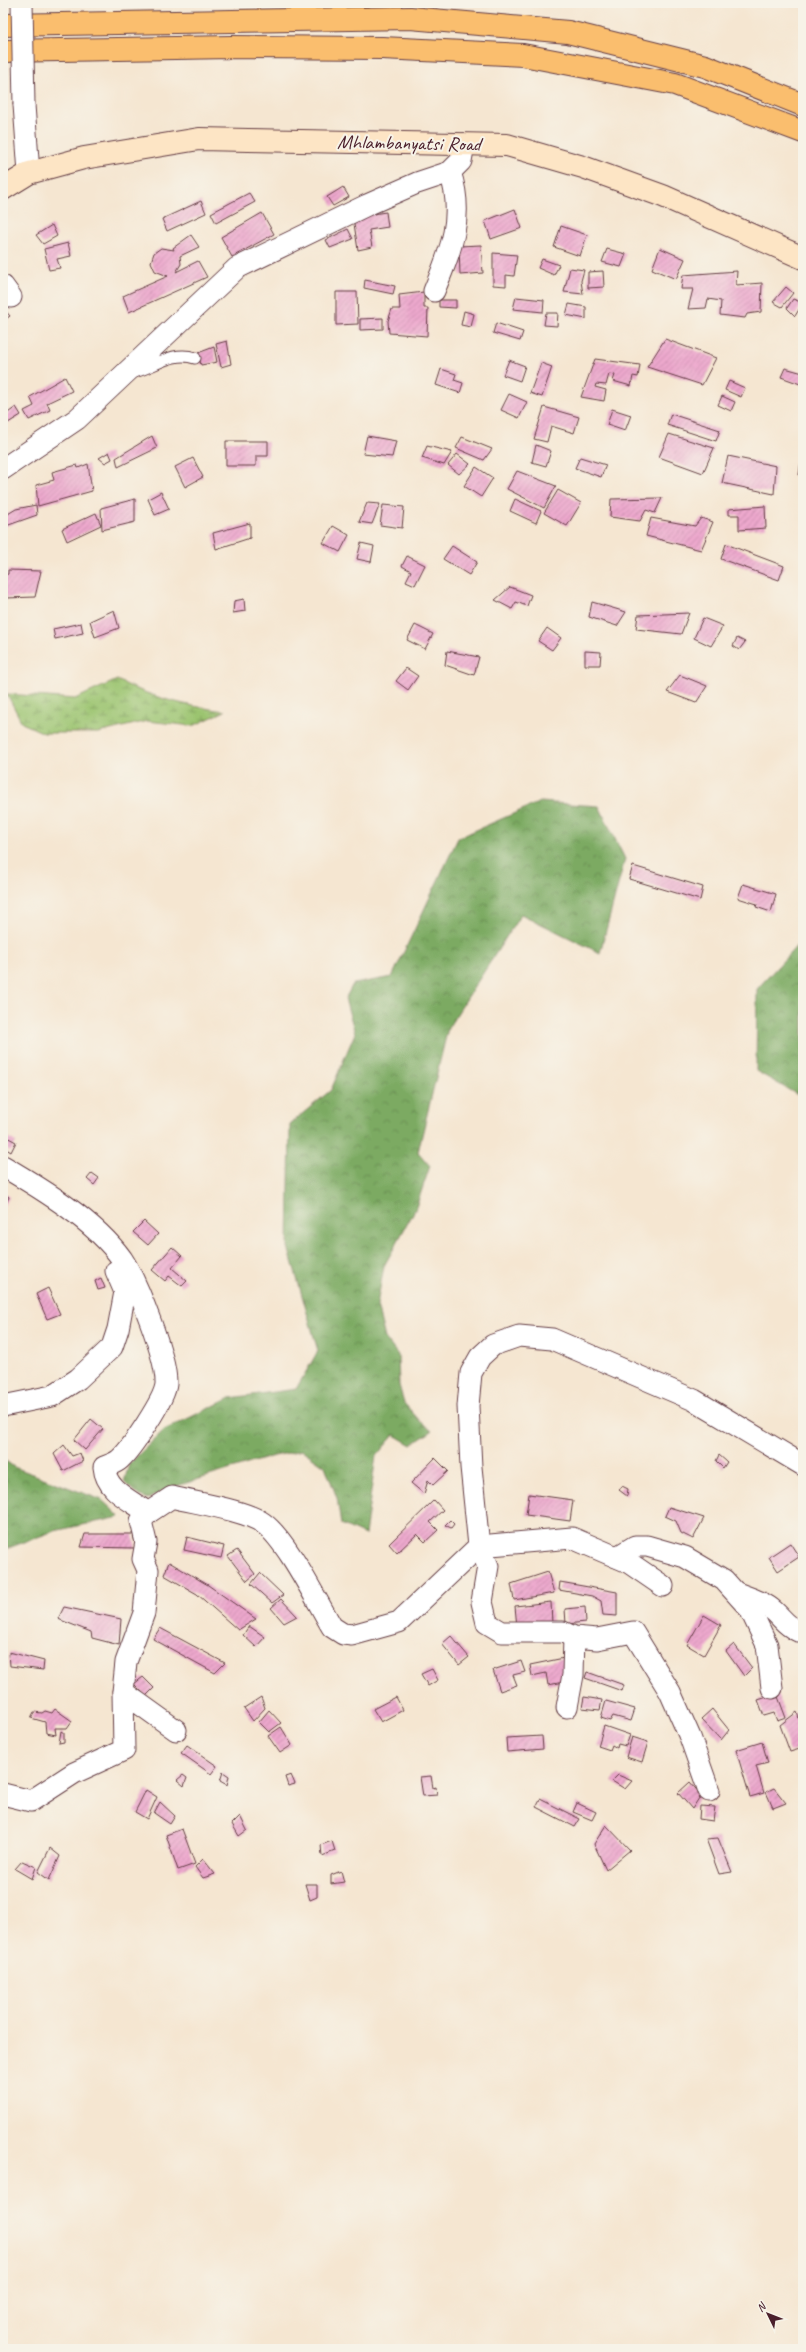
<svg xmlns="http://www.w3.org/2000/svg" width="806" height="2352" viewBox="0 0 806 2352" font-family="Caveat,sans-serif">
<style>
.forest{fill:url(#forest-crowns);stroke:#636446}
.wetland{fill:url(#wetland-marsh);stroke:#72724e}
.building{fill:url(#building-hatch)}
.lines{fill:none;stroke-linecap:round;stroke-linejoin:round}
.service-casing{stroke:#643d44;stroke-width:13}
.minor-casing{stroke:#643d44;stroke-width:23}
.secondary-casing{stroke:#643d44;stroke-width:24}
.motorway-casing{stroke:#643d44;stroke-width:24}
.service{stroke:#fff;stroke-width:11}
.minor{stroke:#fff;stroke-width:21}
.secondary{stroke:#fde5c5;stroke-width:22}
.motorway{stroke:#fabe6e;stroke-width:22}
.minor-bridge-casing{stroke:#643d44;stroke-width:23;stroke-linecap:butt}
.minor-bridge{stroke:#fff;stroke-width:21}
.labels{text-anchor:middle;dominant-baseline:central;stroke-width:4;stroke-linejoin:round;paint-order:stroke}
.street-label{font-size:20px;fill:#4a1f2b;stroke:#f7f3e8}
</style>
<defs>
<pattern id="forest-crowns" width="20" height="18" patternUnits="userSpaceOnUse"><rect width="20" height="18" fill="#7caa62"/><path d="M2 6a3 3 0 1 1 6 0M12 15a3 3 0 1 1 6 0" fill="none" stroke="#688a51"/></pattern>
<pattern id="wetland-marsh" width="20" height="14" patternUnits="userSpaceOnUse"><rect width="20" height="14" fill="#9bc470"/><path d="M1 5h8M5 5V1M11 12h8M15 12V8" fill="none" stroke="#809f5c"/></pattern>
<pattern id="building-hatch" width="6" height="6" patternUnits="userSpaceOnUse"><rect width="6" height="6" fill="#eda8cd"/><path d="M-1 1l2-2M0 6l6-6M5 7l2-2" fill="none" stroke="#c288a7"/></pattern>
</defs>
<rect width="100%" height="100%" fill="#f7f3e8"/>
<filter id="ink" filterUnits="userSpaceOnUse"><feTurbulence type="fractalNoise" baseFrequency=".025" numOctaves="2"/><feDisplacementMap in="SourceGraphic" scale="8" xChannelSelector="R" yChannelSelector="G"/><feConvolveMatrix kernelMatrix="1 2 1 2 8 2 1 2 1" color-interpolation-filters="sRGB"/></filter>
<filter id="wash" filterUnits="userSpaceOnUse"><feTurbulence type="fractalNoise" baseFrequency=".012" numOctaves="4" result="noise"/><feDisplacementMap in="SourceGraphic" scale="16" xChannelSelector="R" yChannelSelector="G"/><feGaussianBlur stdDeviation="0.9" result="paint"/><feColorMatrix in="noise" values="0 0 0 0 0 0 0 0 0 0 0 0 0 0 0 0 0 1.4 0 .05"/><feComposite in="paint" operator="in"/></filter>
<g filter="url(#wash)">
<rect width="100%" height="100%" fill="#f5e6d1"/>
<g class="forest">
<polygon points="540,802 599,806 625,859 600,953 521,914 448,1028 418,1152 430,1166 415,1210 384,1266 377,1305 385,1338 398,1355 399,1385 404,1403 420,1421 432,1431 411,1445 394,1435 376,1456 365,1535 341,1524 337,1498 325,1466 302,1450 270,1457 167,1489 148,1499 138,1495 124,1482 129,1464 164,1430 230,1398 296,1389 318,1351 288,1247 290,1124 331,1090 355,1033 345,999 353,984 392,977 458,838"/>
<polygon points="803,939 803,1098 756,1071 757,989"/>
<polygon points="3,1459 14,1467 102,1500 120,1517 54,1531 3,1550"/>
</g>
<path class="wetland" d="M117,680C152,698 186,706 225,711L193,726L147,721L98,733H44L22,723L7,694L75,699Z"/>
<g id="blocks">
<g class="building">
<polygon points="343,187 349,197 333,206 327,197"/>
<polygon points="249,193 255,202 216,223 211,213"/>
<polygon points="201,201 206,213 167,231 162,219"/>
<polygon points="515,209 522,228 491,239 485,221"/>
<polygon points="386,212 388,227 369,230 372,247 358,250 353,217"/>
<polygon points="262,213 274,234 232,257 221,237"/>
<polygon points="52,225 57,236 43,244 36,235"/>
<polygon points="561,226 587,235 580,256 554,247"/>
<polygon points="348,229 353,239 330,248 326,240"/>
<polygon points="191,235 199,247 180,256 181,264 176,272 198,261 207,277 129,312 123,296 168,276 155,271 151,262 154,253 161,248 174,250 173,248"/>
<polygon points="68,243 71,256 57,259 60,268 49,270 44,249"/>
<polygon points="481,245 483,273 460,275 459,246"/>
<polygon points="660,248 685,259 676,279 652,269"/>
<polygon points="607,249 626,254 621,267 602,262"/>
<polygon points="493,253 517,255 514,276 506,275 506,286 493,285"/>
<polygon points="542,259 559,265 554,275 538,268"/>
<polygon points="570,268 584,270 581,281 583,294 564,292"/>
<polygon points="603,271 604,287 588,288 588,272"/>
<polygon points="737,271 736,285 762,283 761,312 747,314 745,318 720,315 721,301 708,299 706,308 688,309 693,289 681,289 683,275"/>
<polygon points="365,280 395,286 393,294 364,288"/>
<polygon points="786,287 793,293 782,307 773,302"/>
<polygon points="336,292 357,292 358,324 336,325"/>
<polygon points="424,292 424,308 428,308 427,336 389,333 388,321 392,309 400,309 399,295"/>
<polygon points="516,297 544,300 543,312 513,309"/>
<polygon points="793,299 803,303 795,316 787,308"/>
<polygon points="439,300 456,300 456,308 439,307"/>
<polygon points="569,304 586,307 586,319 566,315"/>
<polygon points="3,308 10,316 3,321"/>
<polygon points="464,311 474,314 471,327 461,325"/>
<polygon points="546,313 558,313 557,326 544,325"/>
<polygon points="383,318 383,329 360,330 360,319"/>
<polygon points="496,323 523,332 520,341 493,333"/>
<polygon points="665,339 716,358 702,385 647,367"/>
<polygon points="227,341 231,364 221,367 216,344"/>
<polygon points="214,347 217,362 201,365 198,353"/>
<polygon points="595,359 640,365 638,377 633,376 631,386 613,381 615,375 609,374 606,385 596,384 595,387 606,390 604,401 581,397"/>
<polygon points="509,360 525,366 520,381 503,375"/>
<polygon points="541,363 552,367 542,397 530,393"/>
<polygon points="785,368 803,373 803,385 781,377"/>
<polygon points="441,369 456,374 454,380 463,383 460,393 436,385"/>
<polygon points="65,377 72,391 47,403 50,410 29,420 24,411 34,406 30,397"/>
<polygon points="729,381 745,388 741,397 725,390"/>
<polygon points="509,394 527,402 519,418 501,410"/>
<polygon points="722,396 735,402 731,411 718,405"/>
<polygon points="16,407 21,415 8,423 5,415"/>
<polygon points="544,407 579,417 574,433 551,426 547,442 534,439"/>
<polygon points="612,409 631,415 625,431 607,425"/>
<polygon points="671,414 720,430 716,441 667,425"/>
<polygon points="669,434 714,448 703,473 659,457"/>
<polygon points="152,436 157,448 118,467 116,458"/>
<polygon points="367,436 396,441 392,457 363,454"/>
<polygon points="462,437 492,449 484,460 456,448"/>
<polygon points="226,441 268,441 268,456 256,456 256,466 226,466"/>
<polygon points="536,445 551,451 546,466 532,462"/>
<polygon points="427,446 452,452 444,465 422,458"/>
<polygon points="109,452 112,459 105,463 99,458"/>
<polygon points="802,452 803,474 799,475"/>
<polygon points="457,454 470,464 459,474 448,465"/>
<polygon points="728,456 776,466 774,494 722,483"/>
<polygon points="580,457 606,465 601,477 575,468"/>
<polygon points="193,458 203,477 185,487 175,467"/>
<polygon points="88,464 92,491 38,506 36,485 54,480 52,472 77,465 78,468"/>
<polygon points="476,467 493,478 481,497 464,486"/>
<polygon points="517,471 556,486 544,508 507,489"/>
<polygon points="558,490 581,503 567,526 544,513"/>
<polygon points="161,492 169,509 155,515 148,499"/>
<polygon points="662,498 655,513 646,510 640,521 610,517 611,499"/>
<polygon points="135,499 135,522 102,530 101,508"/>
<polygon points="515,499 541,511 536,523 510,511"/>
<polygon points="367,503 380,504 372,524 359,522"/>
<polygon points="36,505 37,515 3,527 3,517 16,509"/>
<polygon points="383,505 404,507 402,528 380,525"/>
<polygon points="765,506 766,528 739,530 739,515 729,515 729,509"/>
<polygon points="96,513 101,525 67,541 62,529"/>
<polygon points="651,518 695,526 701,518 713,522 701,550 646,536"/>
<polygon points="250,523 250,538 216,549 213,533"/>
<polygon points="333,526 349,535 340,552 323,543"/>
<polygon points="361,543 374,546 371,562 357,559"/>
<polygon points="726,544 784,566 779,580 721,559"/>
<polygon points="452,546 477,562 469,575 443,559"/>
<polygon points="407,556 425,565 415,585 406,581 411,571 402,566"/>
<polygon points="8,570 41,571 35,597 6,598 7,595 3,596 3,576 8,574"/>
<polygon points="510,587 531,595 527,606 516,602 512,609 495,600"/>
<polygon points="244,599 245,611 233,613 234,601"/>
<polygon points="592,602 626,612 617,626 589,617"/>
<polygon points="114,610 119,628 95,637 90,621"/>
<polygon points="689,613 681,634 636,629 638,615"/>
<polygon points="703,618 723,626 711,646 694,638"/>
<polygon points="81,623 83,633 55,639 53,629"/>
<polygon points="415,625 433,634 425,649 407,640"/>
<polygon points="547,628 561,638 552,650 538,641"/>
<polygon points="737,638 745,642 739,650 733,646"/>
<polygon points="447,651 479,657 474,675 445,665"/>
<polygon points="585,651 601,652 600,665 585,665"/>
<polygon points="406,668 418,676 408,690 396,681"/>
<polygon points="680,675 707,686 696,703 667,692"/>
<polygon points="633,866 703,887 700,900 629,879"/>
<polygon points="743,884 776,894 771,912 756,907 757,904 738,898"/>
<polygon points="3,1135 16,1142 11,1152 3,1147"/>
<polygon points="92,1173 99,1178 94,1185 87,1179"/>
<polygon points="3,1192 9,1197 3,1209"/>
<polygon points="144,1221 158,1234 148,1245 133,1232"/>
<polygon points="172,1247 182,1256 172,1268 187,1281 182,1286 169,1276 165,1281 152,1270"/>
<polygon points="101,1278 105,1288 98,1290 95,1281"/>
<polygon points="48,1288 60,1314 47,1319 36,1294"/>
<polygon points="91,1419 103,1429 85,1450 74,1440"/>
<polygon points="64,1445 72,1456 80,1453 83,1461 63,1471 54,1454"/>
<polygon points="719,1455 727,1462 723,1468 716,1461"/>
<polygon points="435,1458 448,1471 433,1485 428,1480 424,1494 411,1483"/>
<polygon points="622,1486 628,1489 627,1496 619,1490"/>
<polygon points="529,1494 573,1500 570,1521 526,1515"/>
<polygon points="434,1500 443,1510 430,1522 438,1530 425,1542 417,1534 397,1553 389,1544"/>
<polygon points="669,1507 704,1518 693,1539 681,1533 676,1521 665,1516"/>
<polygon points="450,1520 454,1524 451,1528 445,1525"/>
<polygon points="85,1534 133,1534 136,1548 81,1547"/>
<polygon points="187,1537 224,1546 221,1558 184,1550"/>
<polygon points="790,1543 799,1557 778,1571 769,1557"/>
<polygon points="237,1550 255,1574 247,1581 228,1556"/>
<polygon points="169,1562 208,1585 256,1619 238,1630 197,1594 164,1575"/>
<polygon points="548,1572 554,1593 514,1600 511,1584"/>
<polygon points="260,1573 283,1595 272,1603 251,1584"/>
<polygon points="560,1582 617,1592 617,1616 603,1615 601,1601 592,1596 559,1590"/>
<polygon points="281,1599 297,1616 284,1623 271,1608"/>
<polygon points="551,1602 552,1624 517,1627 515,1606"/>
<polygon points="64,1607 121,1619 119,1645 92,1638 91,1632 58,1619"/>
<polygon points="585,1607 586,1622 566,1624 565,1609"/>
<polygon points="704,1615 721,1625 704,1655 687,1645"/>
<polygon points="249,1626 265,1637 256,1647 243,1635"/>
<polygon points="160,1628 225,1663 215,1673 153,1639"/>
<polygon points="451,1636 469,1657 459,1665 442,1644"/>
<polygon points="734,1644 752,1668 744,1676 726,1651"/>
<polygon points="9,1652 44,1661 43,1670 10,1666"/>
<polygon points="564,1658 569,1681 548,1685 546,1673 532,1676 530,1665"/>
<polygon points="521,1661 525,1672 513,1675 517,1685 500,1691 493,1670"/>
<polygon points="432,1669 438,1680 428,1686 421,1674"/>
<polygon points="587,1672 624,1685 622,1691 585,1678"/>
<polygon points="143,1677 154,1688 146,1696 134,1684"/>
<polygon points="777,1694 786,1718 777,1721 774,1713 764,1716 758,1700"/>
<polygon points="261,1697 265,1708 253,1721 244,1708"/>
<polygon points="396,1697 403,1710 381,1722 373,1709"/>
<polygon points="584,1697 602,1700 600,1710 582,1708"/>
<polygon points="606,1701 635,1709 631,1721 613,1716 610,1721 601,1718"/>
<polygon points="55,1709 72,1721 67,1728 55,1728 56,1735 46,1733 45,1722 31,1718 34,1712 42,1713 45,1711 52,1713"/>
<polygon points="712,1709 729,1730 721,1740 701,1719"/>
<polygon points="269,1710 281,1723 269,1732 259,1722"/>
<polygon points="797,1712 803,1732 803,1748 790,1752 780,1725"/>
<polygon points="604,1726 630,1735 626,1746 618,1744 617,1748 612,1745 610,1750 598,1746"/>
<polygon points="281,1727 292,1745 280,1753 268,1736"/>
<polygon points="61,1731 64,1733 64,1742 59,1743"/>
<polygon points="542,1736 543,1749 507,1752 506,1738"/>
<polygon points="632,1737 648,1742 642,1762 626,1757"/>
<polygon points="762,1742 768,1763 756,1766 764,1793 750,1797 736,1750"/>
<polygon points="187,1745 217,1766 211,1774 181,1753"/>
<polygon points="223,1772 229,1776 227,1785 220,1781"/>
<polygon points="183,1775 187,1778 184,1786 177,1780"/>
<polygon points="291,1775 295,1784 288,1786 285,1777"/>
<polygon points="618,1775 632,1781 625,1789 612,1781"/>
<polygon points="431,1776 433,1788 436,1787 437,1795 423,1796 420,1777"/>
<polygon points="690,1782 701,1795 692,1809 678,1793"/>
<polygon points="774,1788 786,1803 773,1808 766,1792"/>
<polygon points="146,1790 157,1797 147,1819 135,1812"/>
<polygon points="540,1799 580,1819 575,1827 536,1807"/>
<polygon points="160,1802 175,1816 170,1824 154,1813"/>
<polygon points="577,1803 596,1812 592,1820 573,1812"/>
<polygon points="700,1806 715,1807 713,1821 699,1819"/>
<polygon points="240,1816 247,1830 239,1836 232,1824"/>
<polygon points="606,1825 630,1850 606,1870 594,1844"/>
<polygon points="182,1829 195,1864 178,1870 166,1835"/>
<polygon points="718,1838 732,1872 719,1874 706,1839"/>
<polygon points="332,1841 335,1851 322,1856 321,1845"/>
<polygon points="50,1848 60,1856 49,1880 38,1872"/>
<polygon points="203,1859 215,1874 203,1878 195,1867"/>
<polygon points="22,1861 36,1867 32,1879 15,1869"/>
<polygon points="341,1871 344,1882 331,1884 331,1875"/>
<polygon points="305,1884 317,1884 317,1897 310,1900"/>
</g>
</g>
</g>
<g filter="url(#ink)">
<use href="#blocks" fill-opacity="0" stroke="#643d44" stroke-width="1"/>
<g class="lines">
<defs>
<path id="service" d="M131,373C153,368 172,350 195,358"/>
<g id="minor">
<polyline points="24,105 29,173"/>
<polyline points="3,286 11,297"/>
<path d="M434,291C451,250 465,216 450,172"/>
<polyline points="3,469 77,419 237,268 367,205 417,183 450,172 461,161 464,144"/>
<path d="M3,1166C42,1189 95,1221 122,1259C137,1282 167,1358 166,1384C165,1399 131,1449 120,1459C116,1463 109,1465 104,1467C106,1491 131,1500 148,1513L172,1497C195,1503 245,1510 263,1523C287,1540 316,1600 332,1627L343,1634L352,1635L399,1622L479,1546L488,1566L482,1602L487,1623L502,1632H563L574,1637L597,1639L633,1632L670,1692L690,1737L709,1791"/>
<polyline points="3,1406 52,1396 78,1379 112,1347 118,1329 125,1292 116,1271"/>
<polyline points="617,1557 635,1546 647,1546 685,1557 724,1580 750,1609 767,1645 772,1688"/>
<polyline points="663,1586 628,1562 572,1538 479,1546 471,1467 468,1406 471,1373 480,1357 493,1345 519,1336 552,1339 694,1400 803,1465"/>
<path d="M737,1593C750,1598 764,1602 774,1611C784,1620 785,1625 798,1631"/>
<polyline points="123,1692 126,1662 144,1613 148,1570 143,1559 146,1542 141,1521 148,1513"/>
<polyline points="567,1707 573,1675 574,1637"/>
<polyline points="3,1794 31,1801 74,1773 124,1750 123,1692 176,1730"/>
</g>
<polyline id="secondary" points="3,189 29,173 84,158 199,139 507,145 583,167 663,196 803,258"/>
<g id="motorway">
<polyline points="3,25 410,18 568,32 705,66 803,105"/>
<polyline points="3,51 232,47 382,48 523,55 675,84 803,132"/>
</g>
</defs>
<use href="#service" class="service-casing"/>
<use href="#minor" class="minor-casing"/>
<use href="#secondary" class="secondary-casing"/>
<use href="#motorway" class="motorway-casing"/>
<use href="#service" class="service"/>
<use href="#minor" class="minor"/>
<use href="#secondary" class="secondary"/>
<use href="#motorway" class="motorway"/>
<defs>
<polyline id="minor-bridge" points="22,3 24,105"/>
</defs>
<use href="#minor-bridge" class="minor-bridge-casing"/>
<use href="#minor-bridge" class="minor-bridge"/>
</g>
</g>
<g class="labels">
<g class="street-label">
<text transform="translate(409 143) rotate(1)">Mhlambanyatsi Road</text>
</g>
</g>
<rect width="806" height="2352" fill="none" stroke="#f7f3e8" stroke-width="16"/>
<g transform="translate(768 2314) rotate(313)" stroke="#f7f3e8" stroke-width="3" paint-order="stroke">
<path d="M0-3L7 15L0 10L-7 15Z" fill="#4a1f2b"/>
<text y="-6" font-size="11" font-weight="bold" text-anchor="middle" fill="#4a1f2b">N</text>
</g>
</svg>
